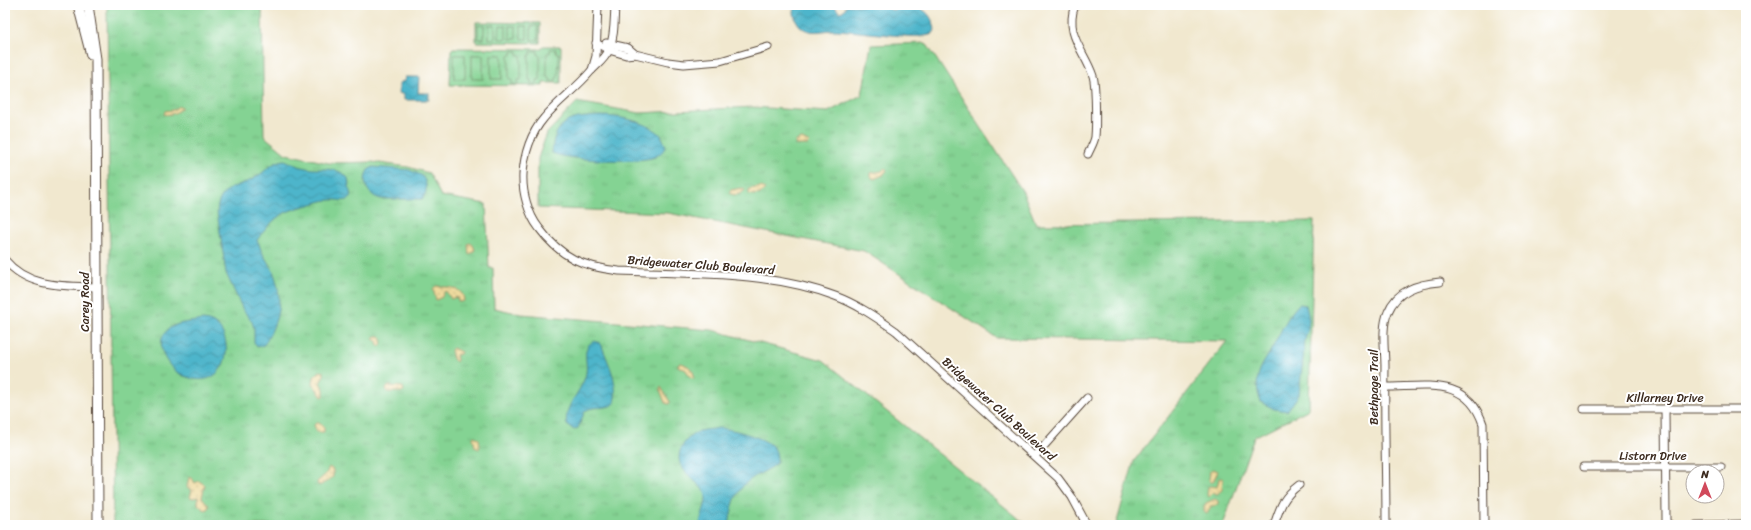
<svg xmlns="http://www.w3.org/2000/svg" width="1751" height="530" viewBox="0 0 1751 530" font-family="Sriracha,sans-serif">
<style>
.grass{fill:url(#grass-tufts);stroke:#607e58}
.sand{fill:url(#sand-dots);stroke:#94825e}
.garden{fill:#84d393;stroke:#607e58}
.water{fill:url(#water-waves);stroke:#447074}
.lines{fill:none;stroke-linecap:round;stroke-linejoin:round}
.minor-casing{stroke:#564639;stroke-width:9}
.tertiary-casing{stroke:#564639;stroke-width:11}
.minor{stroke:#fff;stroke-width:7}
.tertiary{stroke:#fff;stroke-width:9}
.labels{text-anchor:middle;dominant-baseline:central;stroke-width:4;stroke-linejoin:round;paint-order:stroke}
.street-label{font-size:12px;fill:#3b2a1e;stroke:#fff}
</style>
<defs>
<pattern id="grass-tufts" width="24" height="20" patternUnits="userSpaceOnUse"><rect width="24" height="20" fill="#84d393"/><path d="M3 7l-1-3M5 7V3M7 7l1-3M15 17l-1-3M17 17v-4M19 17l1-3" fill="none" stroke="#73b57e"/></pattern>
<pattern id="sand-dots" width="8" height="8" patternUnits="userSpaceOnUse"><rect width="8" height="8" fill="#eeda9e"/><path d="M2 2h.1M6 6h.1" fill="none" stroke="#cdbb88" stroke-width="1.8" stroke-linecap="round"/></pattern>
<pattern id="water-waves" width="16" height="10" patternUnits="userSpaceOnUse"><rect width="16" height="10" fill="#4db5cb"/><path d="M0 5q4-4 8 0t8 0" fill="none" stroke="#4193a4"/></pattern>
</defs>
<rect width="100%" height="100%" fill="#fff"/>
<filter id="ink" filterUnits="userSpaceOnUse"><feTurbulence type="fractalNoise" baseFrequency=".025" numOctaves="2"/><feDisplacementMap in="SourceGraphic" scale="8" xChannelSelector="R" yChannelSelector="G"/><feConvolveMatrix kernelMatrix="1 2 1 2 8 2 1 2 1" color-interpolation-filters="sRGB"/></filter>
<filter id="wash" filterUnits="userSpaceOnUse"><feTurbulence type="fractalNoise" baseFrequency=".012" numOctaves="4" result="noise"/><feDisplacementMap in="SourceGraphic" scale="16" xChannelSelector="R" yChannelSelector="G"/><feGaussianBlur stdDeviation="0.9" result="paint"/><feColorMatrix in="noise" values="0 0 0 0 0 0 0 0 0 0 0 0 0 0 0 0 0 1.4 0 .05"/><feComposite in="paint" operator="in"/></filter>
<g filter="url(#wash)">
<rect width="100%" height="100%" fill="#f1e8cf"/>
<g class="grass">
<polygon points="107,5 262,5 264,136 286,154 329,163 372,162 408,167 429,173 441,196 486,204 489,268 493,268 494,308 521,314 712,330 823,360 1027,525 113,525"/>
<polygon points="476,22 540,23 540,43 476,42"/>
<polygon points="926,43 1023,192 1036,224 1314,221 1309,409 1254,437 1223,525 1116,525 1134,461 1227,341 997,338 864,251 668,213 538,208 538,158 547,133 577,102 640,113 752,107 828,112 862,95 871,45"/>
<polygon points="543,46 561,46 561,83 543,83 543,86 450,85 451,50 453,48 542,49"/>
</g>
<g class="sand">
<path d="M179,106L182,107C179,112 170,116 164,114L165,111L173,110Z"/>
<polygon points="802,139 810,143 808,145 795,145 796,141"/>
<polygon points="885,168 887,170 883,175 874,179 871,177 871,173 882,171"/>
<polygon points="761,187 765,189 760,194 753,195 749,194 749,189"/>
<path d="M742,188L745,190C741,195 734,196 729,193L731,190Z"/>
<polygon points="470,243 473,245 475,250 469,255 468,244"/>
<path d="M436,286C446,288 456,285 463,295L464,301L459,302L456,297L451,299L446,291L444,292L442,297L436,300L433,289Z"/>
<polygon points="376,336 380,336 382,339 381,346 378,346 377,341 373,339"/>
<polygon points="453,348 461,352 460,354 456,355 457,360 456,362 453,359 451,350"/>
<path d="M680,363C687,364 695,370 694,378L690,377L686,370L678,366V364Z"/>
<polygon points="320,371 324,372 324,375 320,383 324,389 324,396 322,397 313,384 314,377"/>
<polygon points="389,386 403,387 404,392 388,392 386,389"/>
<polygon points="661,387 670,402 669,404 665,403 660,389"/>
<polygon points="316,423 319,423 324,427 324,432 317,432 314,425"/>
<polygon points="474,436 479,439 480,446 479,449 475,447 473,438"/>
<polygon points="329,467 333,470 333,477 321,485 318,485 317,482 326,474"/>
<polygon points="1213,469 1218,471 1213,482 1211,482 1209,480 1210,471"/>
<polygon points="189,477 192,478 195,483 199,481 205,485 202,497 209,506 207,510 203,509 198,504 198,497 193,498 190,497 192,490 187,487"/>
<polygon points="1221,478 1223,479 1222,490 1217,494 1213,492 1209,497 1207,495 1208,487 1210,486 1217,487 1219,479"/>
<polygon points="1215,499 1218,501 1218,505 1211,506 1207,514 1204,512 1204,507 1206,503"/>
</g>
<g class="garden">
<rect x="478" y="25" width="6" height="14"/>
<rect x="489" y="25" width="6" height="14"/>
<polygon points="500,25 506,26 506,39 499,39"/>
<rect x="510" y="26" width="6" height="13"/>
<rect x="521" y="26" width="6" height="13"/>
<rect x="531" y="26" width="7" height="14"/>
<polygon points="550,49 556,49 556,53 559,53 558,77 556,78 556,81 550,81 550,78 547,77 547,53 550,53"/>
<polygon points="512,51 518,51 518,55 521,55 521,80 518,80 518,84 512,84 512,80 509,79 509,55 512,55"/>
<polygon points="531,51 538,51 538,55 540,55 540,80 537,80 537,84 531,84 531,80 529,80 529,55 531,55"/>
<rect x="454" y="55" width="11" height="24"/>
<rect x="472" y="55" width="11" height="24"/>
<rect x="491" y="55" width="11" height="24"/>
</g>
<g class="water">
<path d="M795,5H834L839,12L843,11L847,5H886L888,8L892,10L914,5C925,11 929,12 933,23C935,27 936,32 932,34C922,41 851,30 834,30C825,30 813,34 804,29C796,24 792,14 795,5Z"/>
<polygon points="405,77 419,77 418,93 429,93 429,100 404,100 404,95 399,93 399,84 401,82 405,81"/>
<path d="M599,116C618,116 643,120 659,133C662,136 664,142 666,146C663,151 661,154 655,157C641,163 563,161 551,152C553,147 553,143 554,139C562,116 578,118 599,116Z"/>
<path d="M285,160C292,163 299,167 306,168C320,171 337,165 348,178L351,198C345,203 338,199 330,200C323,200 316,203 309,205C280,212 275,217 257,240C260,244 260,250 263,254C266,260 270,265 273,271C284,299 279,320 264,345L257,347L254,342V328L252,322L243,310L226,273L217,212C219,184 240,188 258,176C268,169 273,161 285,160Z"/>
<path d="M373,167L409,170L421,175C428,182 428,192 422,199H381C368,196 361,182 368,170Z"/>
<path d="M1299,304L1306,305L1309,319L1308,330L1305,340L1299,395L1287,411L1274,409L1261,402C1258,395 1256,386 1258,377C1260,367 1265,361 1270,352C1279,336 1286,317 1299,304Z"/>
<path d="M203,320C240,322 233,399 182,375C165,367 152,340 170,328C178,322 193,322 203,320Z"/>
<path d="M594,341L600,343L602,346C609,366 619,382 614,404C605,410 594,405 585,411L578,428L574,430L567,425C563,406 580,394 585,377C590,364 579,348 594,341Z"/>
<path d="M718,428C730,428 763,437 772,446C777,450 777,457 777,463C768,471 759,473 751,479C735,490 732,507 729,525H700C700,514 709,503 705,492C702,487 686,474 682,467C673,454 686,436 700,431C705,429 712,430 718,428Z"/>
</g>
</g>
<g filter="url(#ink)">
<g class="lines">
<defs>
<g id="minor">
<path d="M615,5C614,20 615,36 609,50C605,59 598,64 591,71C577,88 557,102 544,118C531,133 524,154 523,174C522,192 528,214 539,228C561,258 584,267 619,271C690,274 769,271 835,296C857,304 877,318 896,331L1058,478L1072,497L1087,525"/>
<path d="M1075,5C1064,35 1085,51 1093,76C1096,85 1096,127 1095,137C1094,143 1090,149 1088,154"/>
<polyline points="596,43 609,50 626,55 635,54 668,62 684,64 720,61 768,47"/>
<polyline points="606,43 628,48 635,54"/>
<polyline points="592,70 596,56 598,5"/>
<path d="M5,260C28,288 64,286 97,287"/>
<path d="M1384,387C1426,387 1467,376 1483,424L1484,525"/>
<polyline points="1584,409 1746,409"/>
<polyline points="1665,409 1666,518 1666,522 1671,525"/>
<polyline points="1035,456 1087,398"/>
<polyline points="1584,467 1721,467"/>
<path d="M1274,525C1280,507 1283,497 1299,485"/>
<path d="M1386,525C1386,472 1384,420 1385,367C1385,350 1381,328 1388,312C1397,290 1418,284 1440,282"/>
<polyline points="1696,525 1746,524"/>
</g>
<g id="tertiary">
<polyline points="78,5 91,55"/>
<polyline points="88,5 96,59 98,525"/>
</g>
</defs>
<use href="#minor" class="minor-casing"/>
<use href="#tertiary" class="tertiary-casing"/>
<use href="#minor" class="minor"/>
<use href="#tertiary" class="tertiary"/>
</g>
</g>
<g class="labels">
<g class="street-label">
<text transform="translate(701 265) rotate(4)">Bridgewater Club Boulevard</text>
<text transform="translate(85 302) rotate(-90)">Carey Road</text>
<text transform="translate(1374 387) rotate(-90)">Bethpage Trail</text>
<text x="1665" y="398">Killarney Drive</text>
<text transform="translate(999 409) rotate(42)">Bridgewater Club Boulevard</text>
<text x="1653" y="456">Listorn Drive</text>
</g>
</g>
<rect width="1751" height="530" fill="none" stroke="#fff" stroke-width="20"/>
<g transform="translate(1705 484)"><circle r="19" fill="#ffffff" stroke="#b1aaa5"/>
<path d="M0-3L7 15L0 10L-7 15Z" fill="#d1495b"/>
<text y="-6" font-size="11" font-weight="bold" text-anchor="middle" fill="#3b2a1e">N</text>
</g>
</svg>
